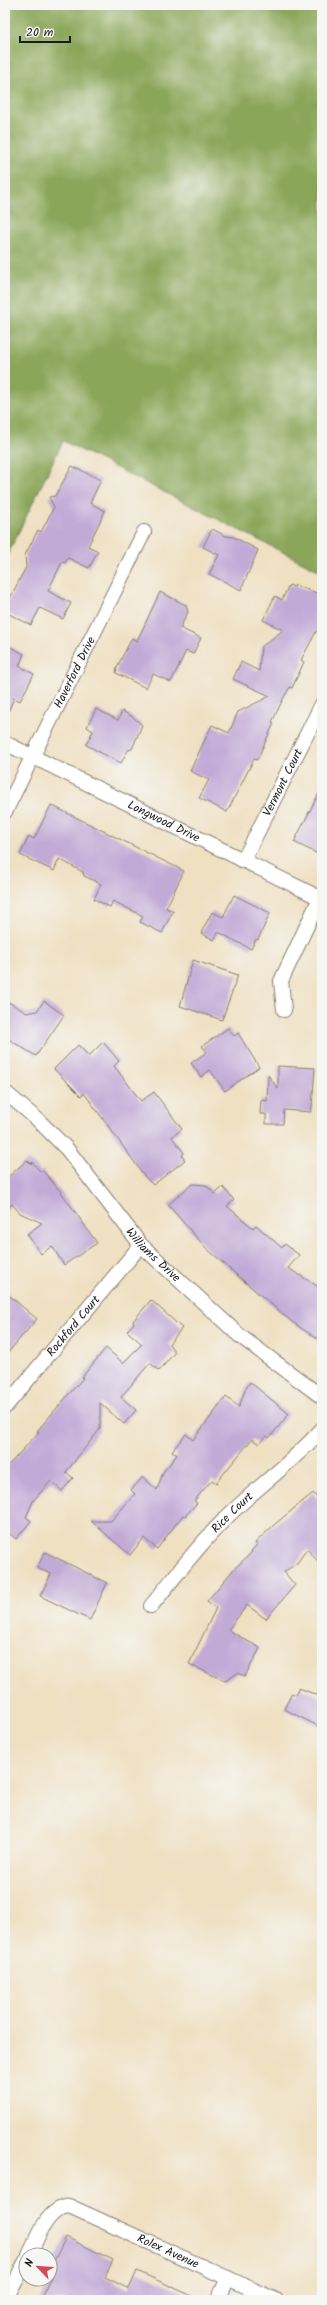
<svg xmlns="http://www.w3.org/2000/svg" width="327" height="2305" viewBox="0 0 327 2305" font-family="Kalam,sans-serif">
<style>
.forest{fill:#8aa659;stroke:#53613a}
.building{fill:#c2aad7}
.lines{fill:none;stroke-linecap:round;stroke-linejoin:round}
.street-casing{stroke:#867e6f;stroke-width:16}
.street{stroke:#fff;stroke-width:14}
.labels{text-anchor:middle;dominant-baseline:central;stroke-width:3;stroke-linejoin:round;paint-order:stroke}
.street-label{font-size:12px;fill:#1c1c1c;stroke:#f6f6f2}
</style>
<rect width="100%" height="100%" fill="#f6f6f2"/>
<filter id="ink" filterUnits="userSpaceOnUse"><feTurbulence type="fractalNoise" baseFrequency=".025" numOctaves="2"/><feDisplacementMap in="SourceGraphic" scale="8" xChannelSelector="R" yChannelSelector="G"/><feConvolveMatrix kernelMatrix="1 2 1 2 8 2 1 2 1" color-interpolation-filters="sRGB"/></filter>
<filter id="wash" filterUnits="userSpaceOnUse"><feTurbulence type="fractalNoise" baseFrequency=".012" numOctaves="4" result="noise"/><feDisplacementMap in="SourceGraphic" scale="16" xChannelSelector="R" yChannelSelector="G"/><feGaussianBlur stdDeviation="0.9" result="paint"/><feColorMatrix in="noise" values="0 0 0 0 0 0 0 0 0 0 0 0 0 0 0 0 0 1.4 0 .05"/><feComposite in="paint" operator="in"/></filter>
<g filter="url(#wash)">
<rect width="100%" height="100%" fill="#efe0c2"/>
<polygon class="forest" points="5,5 322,5 322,572 63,441 5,560"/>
<g id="blocks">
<g class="building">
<polygon points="72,466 101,480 90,503 105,511 88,546 98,551 89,568 68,558 65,563 62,562 48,591 71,603 63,619 40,608 31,625 5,612 5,602 8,602 26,567 25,555 38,530 41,532 54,507 49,497 55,496"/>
<polygon points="212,529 226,536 234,537 258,550 241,590 209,574 219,555 203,547"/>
<polygon points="289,585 294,587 295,585 322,595 322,632 317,630 301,660 304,662 292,688 290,687 284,697 272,722 274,723 257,760 254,759 227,812 199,798 209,780 190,771 212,725 229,733 238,712 270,696 233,679 241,662 259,671 261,647 283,630 263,620 275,596 282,600"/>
<polygon points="160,592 186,605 188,612 180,628 201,638 193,654 186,651 171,682 153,674 146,688 116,673 117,667 132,638 137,641"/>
<polygon points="5,644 24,654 19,666 34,674 20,701 14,698 5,719"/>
<polygon points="96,709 118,720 122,711 133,717 142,725 132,749 128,750 121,763 86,745 93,731 87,727"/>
<polygon points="322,787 322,856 294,842"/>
<polygon points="51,805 184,871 166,908 173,911 162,933 140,922 143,916 113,901 110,907 94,899 101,884 84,876 83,872 59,859 54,871 20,855 29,836 34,839"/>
<polygon points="234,895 270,913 258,940 256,939 251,949 220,933 218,933 214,940 201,933 212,912 223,917"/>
<polygon points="193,960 238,975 222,1020 180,1006"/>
<polygon points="5,1000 27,1013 37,1011 44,1001 64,1015 36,1056 5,1037"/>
<polygon points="228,1028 234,1036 238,1033 259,1067 225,1091 210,1070 201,1077 191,1063 207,1052 202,1046"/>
<polygon points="103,1042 119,1061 114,1066 141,1101 154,1092 182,1129 172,1137 184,1153 182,1156 185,1160 153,1185 146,1178 84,1093 81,1096 54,1069 78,1045 89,1056"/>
<polygon points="278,1066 315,1068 312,1107 311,1112 284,1110 283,1124 266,1124 266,1114 260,1114 261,1100 267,1101 268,1075 278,1089"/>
<polygon points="27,1160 31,1164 32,1162 41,1172 42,1170 61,1192 97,1243 64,1265 52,1246 41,1254 27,1234 42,1223 20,1213 12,1204 5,1211 5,1180"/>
<polygon points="192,1184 206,1185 215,1194 223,1187 234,1200 227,1206 253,1228 256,1225 282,1248 285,1244 299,1255 288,1268 322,1289 322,1342 292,1322 231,1270 205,1247 168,1205"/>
<polygon points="5,1292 37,1319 5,1356"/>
<polygon points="151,1300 182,1328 169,1344 175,1352 159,1371 150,1363 121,1397 136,1410 124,1424 100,1403 100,1429 66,1472 73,1478 62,1491 51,1481 33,1501 26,1517 31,1521 16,1539 5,1530 5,1469 39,1432 37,1431 83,1378 82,1377 106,1348 123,1363 142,1344 127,1331 134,1323 133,1321"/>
<polygon points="250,1382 289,1414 269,1438 266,1436 259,1444 252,1439 216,1483 212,1480 194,1501 197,1503 185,1516 183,1515 157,1549 144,1538 130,1555 91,1521 111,1521 135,1494 131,1490 143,1477 157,1490 163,1472 177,1455 172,1451 186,1434 193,1440 226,1397 239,1407 245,1390"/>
<polygon points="313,1493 322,1504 322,1566 307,1549 297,1563 284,1572 295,1585 266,1619 247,1605 228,1630 260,1648 245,1676 238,1673 225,1681 189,1664 216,1608 207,1601 233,1570 252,1552 251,1551 257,1545 255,1543 275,1524"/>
<polygon points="45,1552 107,1583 90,1620 40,1596 51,1574 37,1568"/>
<polygon points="299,1688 322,1697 322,1728 284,1709 292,1693 296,1695"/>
<polygon points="66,2237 113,2260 105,2277 129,2289 137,2271 201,2300 40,2300 55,2269 51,2267"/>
</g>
</g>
</g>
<g filter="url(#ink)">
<use href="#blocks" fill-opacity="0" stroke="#867e6f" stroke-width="1"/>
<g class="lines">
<defs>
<g id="street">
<path id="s1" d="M5,743L322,899"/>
<path id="s2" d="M5,812L144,532"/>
<path id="s3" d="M243,861L322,704"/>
<polyline points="284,1010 281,981 320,898"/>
<path id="s4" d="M5,1092L38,1120L67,1149L141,1245L240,1336L322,1397"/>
<path id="s5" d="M5,1407L141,1245"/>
<path id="s6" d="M151,1606C174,1578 196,1548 222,1522C253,1489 292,1464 322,1429"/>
<path id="s7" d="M29,2255C39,2236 46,2209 69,2206L276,2300"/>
<polyline points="5,2300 26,2261"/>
<polyline points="218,2300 228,2278"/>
</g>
</defs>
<use href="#street" class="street-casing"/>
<use href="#street" class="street"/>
</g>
</g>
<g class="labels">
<g class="street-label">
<text stroke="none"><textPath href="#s2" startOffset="156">Haverford Drive</textPath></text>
<text stroke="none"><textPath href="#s3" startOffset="88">Vermont Court</textPath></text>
<text stroke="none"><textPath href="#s1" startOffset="177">Longwood Drive</textPath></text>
<text stroke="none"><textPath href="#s4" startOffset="221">Williams Drive</textPath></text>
<text stroke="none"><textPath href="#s5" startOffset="106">Rockford Court</textPath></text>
<text stroke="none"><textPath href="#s6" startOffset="124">Rice Court</textPath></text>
<text stroke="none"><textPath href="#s7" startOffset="175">Rolex Avenue</textPath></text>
</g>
</g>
<rect width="327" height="2305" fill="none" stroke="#f6f6f2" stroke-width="20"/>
<g transform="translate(38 2267) rotate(295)"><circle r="19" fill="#f6f6f2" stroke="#9f9f9c"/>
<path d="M0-3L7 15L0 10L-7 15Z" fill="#d1495b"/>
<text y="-6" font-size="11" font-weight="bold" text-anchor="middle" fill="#1c1c1c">N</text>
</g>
<path d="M20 36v6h50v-6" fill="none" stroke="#1c1c1c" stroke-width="2"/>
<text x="26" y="36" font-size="12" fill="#1c1c1c" stroke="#f6f6f2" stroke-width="3" paint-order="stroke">20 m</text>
</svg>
